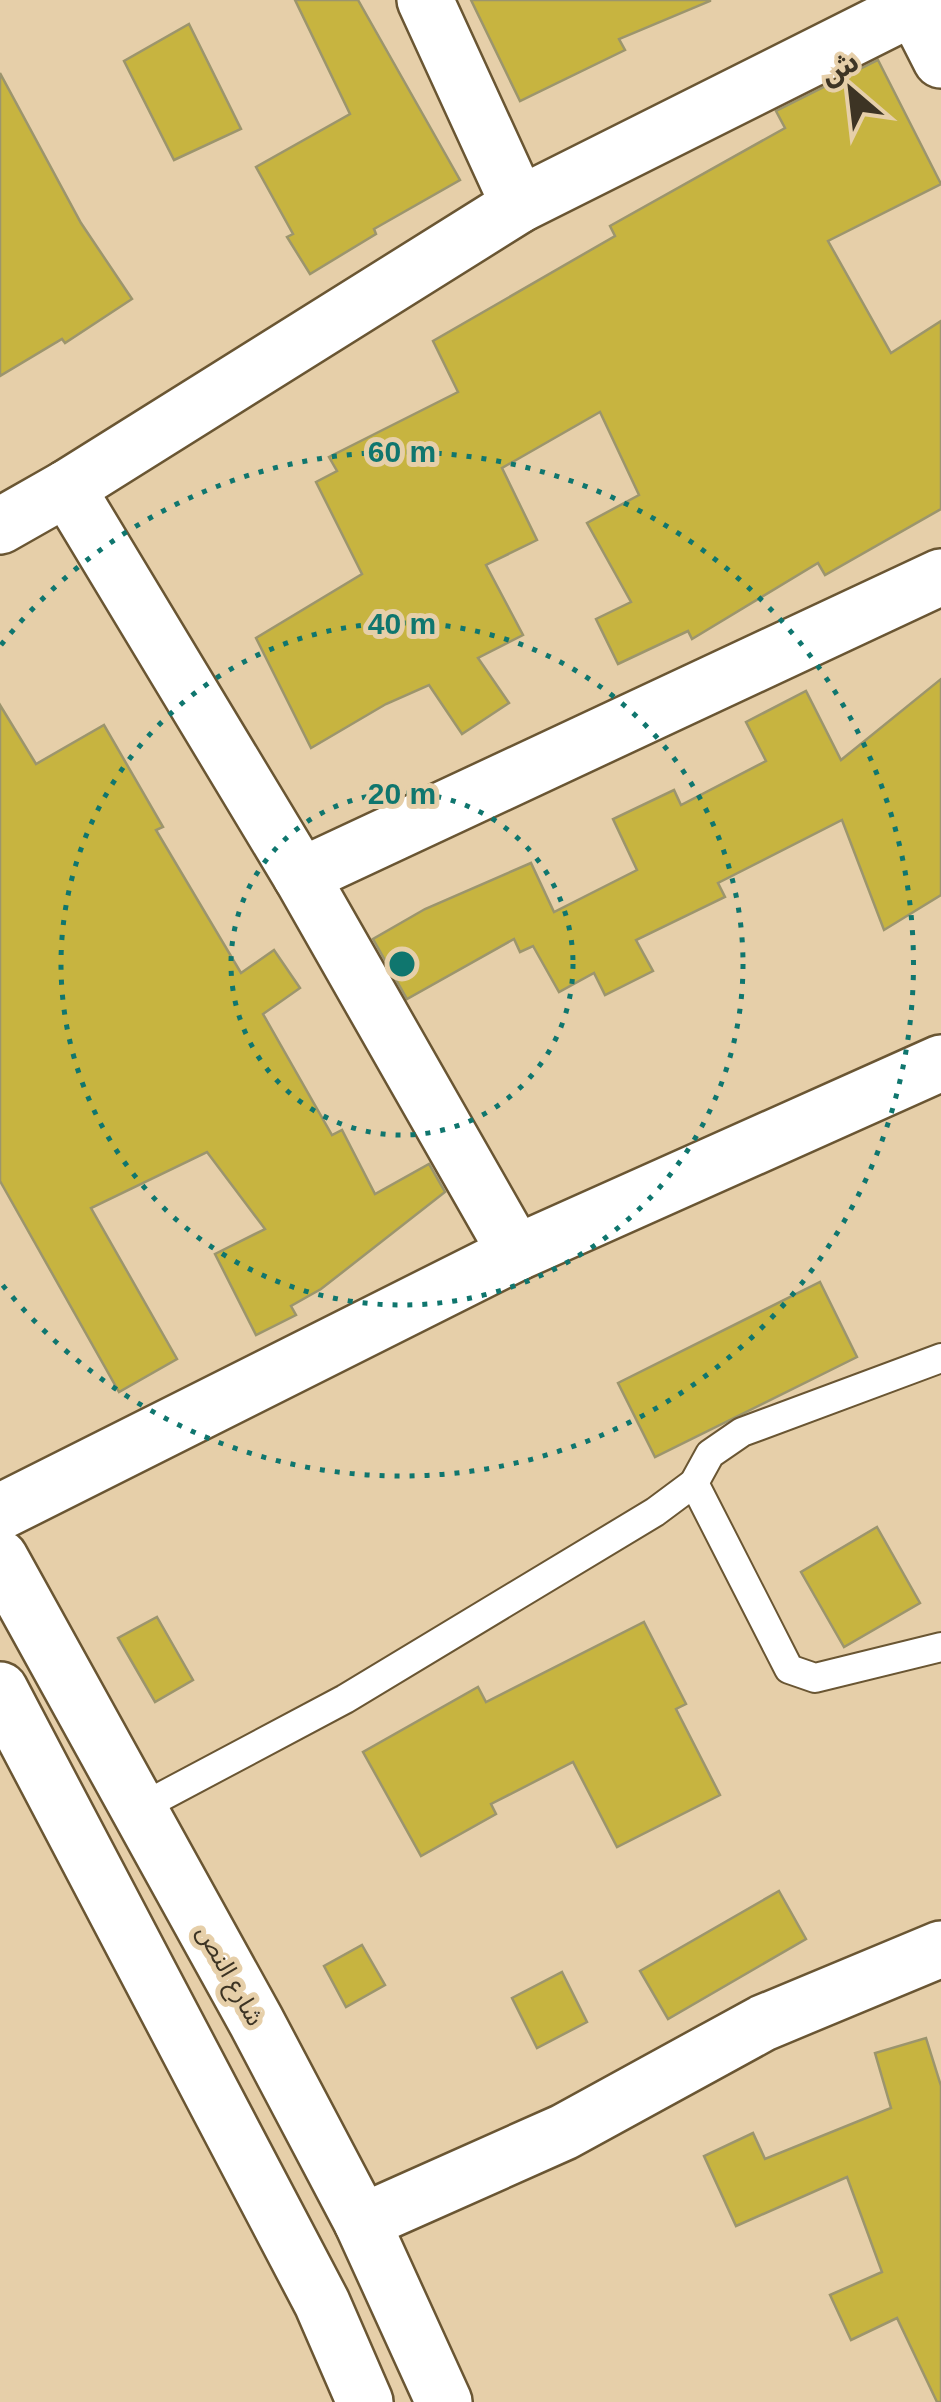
<svg xmlns="http://www.w3.org/2000/svg" width="941" height="2402" viewBox="0 0 941 2402" font-family="Helvetica,'Noto Sans Arabic',sans-serif">
<style>
.building{fill:#c7b440;stroke:#9c956d;stroke-width:2.5}
.lines{fill:none;stroke-linecap:round;stroke-linejoin:round}
.lane-casing{stroke:#6a5633;stroke-width:32}
.street-casing{stroke:#6a5633;stroke-width:60}
.secondary-casing{stroke:#6a5633;stroke-width:60}
.lane{stroke:#fff;stroke-width:28}
.street{stroke:#fff;stroke-width:55}
.secondary{stroke:#fff;stroke-width:55}
.ring{fill:none;stroke:#0f766e;stroke-width:5;stroke-dasharray:5 10}
.labels{text-anchor:middle;dominant-baseline:central;stroke-width:10;stroke-linejoin:round;paint-order:stroke}
.street-label{font-size:25px;fill:#3d3424;stroke:#e6cfa9}
.centre{fill:#0f766e;stroke:#e6cfa9;stroke-width:5}
.ring-label{font-size:30px;text-anchor:middle;font-weight:bold;fill:#0f766e;stroke:#e6cfa9;stroke-width:10;stroke-linejoin:round;paint-order:stroke}
</style>
<rect width="100%" height="100%" fill="#e6cfa9"/>
<g class="building">
<polygon points="295,0 358,0 460,180 374,229 376,234 310,274 287,237 293,234 256,167 350,114"/>
<polygon points="471,0 710,0 710,1 619,39 625,50 520,101"/>
<polygon points="189,24 241,129 174,160 124,61"/>
<polygon points="878,60 941,184 828,241 891,353 941,321 941,509 825,575 818,563 692,639 688,631 618,664 596,619 631,602 587,523 639,495 600,412 502,468 537,540 486,565 523,635 478,658 509,703 462,734 429,685 386,704 311,748 256,638 362,574 316,482 337,471 329,457 458,392 433,341 615,236 610,226 785,128 776,111"/>
<polygon points="0,73 81,223 132,299 65,343 62,339 0,376"/>
<polygon points="941,679 941,895 884,930 842,820 718,883 725,897 636,940 653,971 605,995 594,973 559,992 533,946 520,952 514,939 407,999 373,939 425,909 531,863 554,912 637,870 613,819 674,790 681,805 766,761 746,722 806,691 841,760"/>
<polygon points="0,705 36,764 104,725 163,827 156,830 241,973 274,950 300,988 263,1014 332,1135 342,1130 375,1194 429,1164 445,1192 321,1289 291,1306 296,1315 256,1335 215,1254 265,1229 207,1152 91,1208 177,1359 119,1392 0,1181"/>
<polygon points="820,1282 857,1357 655,1457 618,1383"/>
<polygon points="877,1527 920,1603 844,1647 801,1572"/>
<polygon points="157,1617 193,1680 155,1702 118,1638"/>
<polygon points="644,1622 686,1704 676,1709 720,1795 617,1847 573,1762 491,1804 496,1814 421,1856 363,1752 478,1687 486,1702"/>
<polygon points="779,1891 806,1939 668,2019 640,1971"/>
<polygon points="362,1945 385,1985 346,2007 324,1966"/>
<polygon points="562,1972 587,2022 537,2048 512,1998"/>
<polygon points="926,2038 941,2086 941,2402 937,2402 897,2318 851,2340 830,2295 882,2272 847,2177 736,2226 704,2156 753,2133 765,2159 891,2108 875,2053"/>
</g>
<g class="lines">
<defs>
<g id="lane">
<polyline points="694,1483 789,1669 815,1678 941,1647"/>
<polyline points="140,1808 345,1699 655,1512 694,1483 710,1454 742,1432 941,1358"/>
</g>
<g id="street">
<polyline points="425,0 519,205"/>
<polyline points="913,5 941,60"/>
<polyline points="67,488 301,876 516,1253"/>
<polyline points="0,526 67,488 519,205 928,0"/>
<polyline points="301,876 941,577"/>
<polyline points="0,1512 516,1253 941,1063"/>
<polyline points="362,2222 564,2132 763,2023 941,1949"/>
</g>
<g id="secondary">
<polyline points="0,1558 256,2021 362,2222 444,2402"/>
<polyline points="0,1690 322,2303 365,2402"/>
</g>
</defs>
<use href="#lane" class="lane-casing"/>
<use href="#street" class="street-casing"/>
<use href="#secondary" class="secondary-casing"/>
<use href="#lane" class="lane"/>
<use href="#street" class="street"/>
<use href="#secondary" class="secondary"/>
</g>
<g class="ring">
<circle cx="402" cy="964" r="171"/>
<circle cx="402" cy="964" r="341"/>
<path d="M1 645A512 512 0 1 1 1 1283"/>
</g>
<g class="labels">
<g class="street-label">
<text transform="translate(231 1975) rotate(61)">شارع النص</text>
</g>
</g>
<circle cx="402" cy="964" r="15" class="centre"/>
<g class="ring-label">
<text x="402" y="462">60 m</text>
<text x="402" y="634">40 m</text>
<text x="402" y="804">20 m</text>
</g>
<g transform="translate(851 90) rotate(332)" stroke="#e6cfa9" stroke-width="8" paint-order="stroke">
<path d="M0-8L18 38L0 25L-18 38Z" fill="#3d3424"/>
<text y="-15" font-size="28" font-weight="bold" text-anchor="middle" fill="#3d3424">ش</text>
</g>
</svg>
